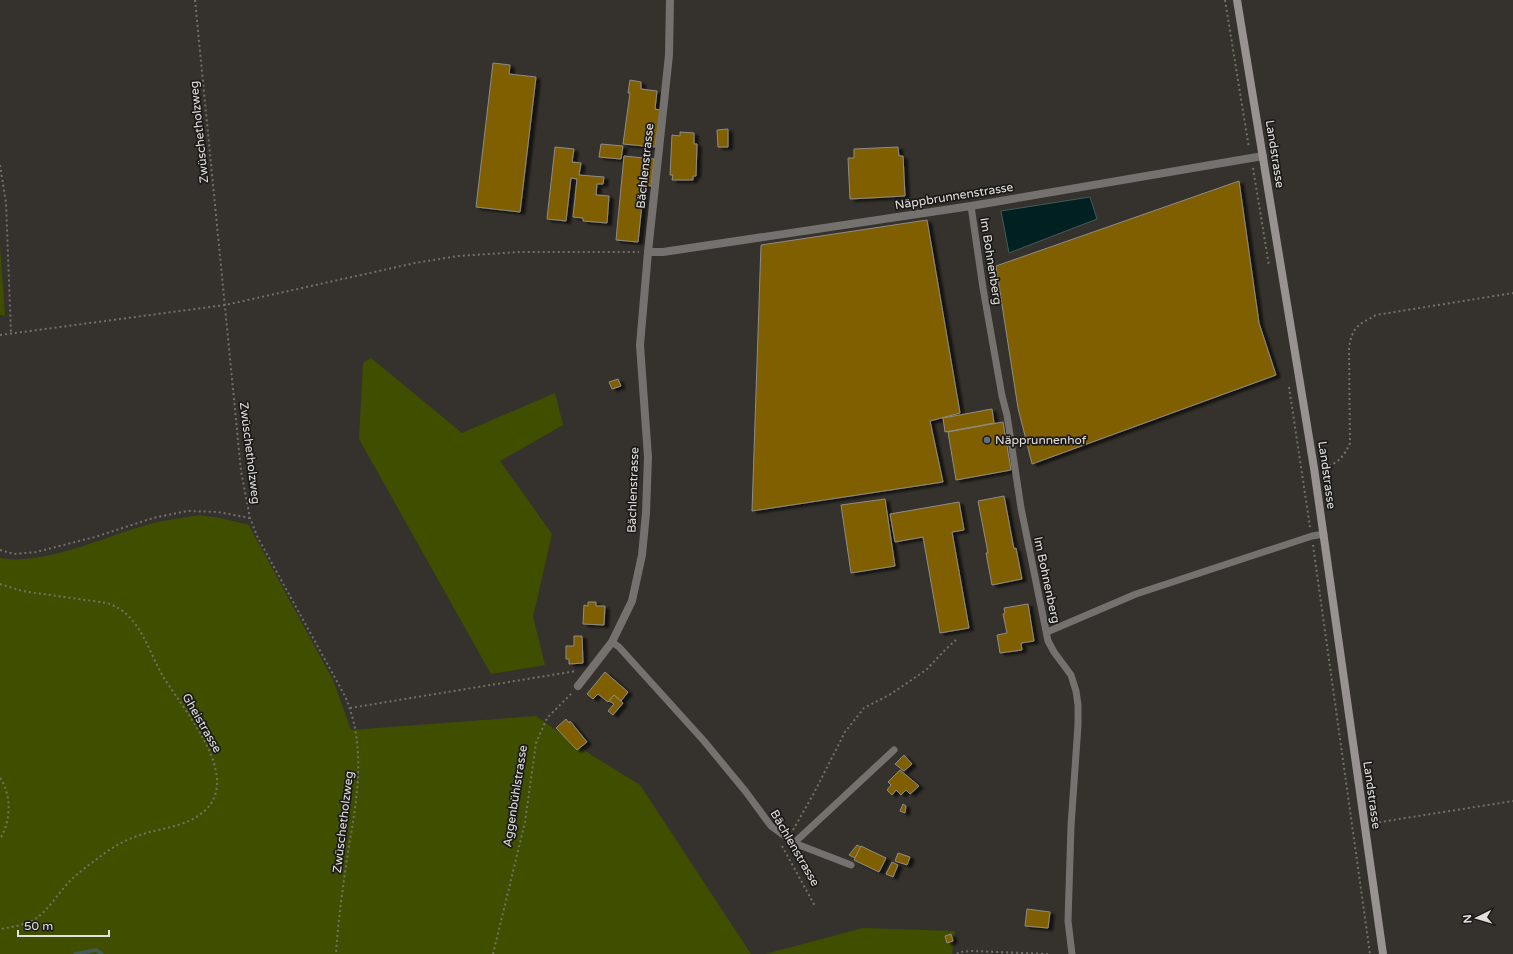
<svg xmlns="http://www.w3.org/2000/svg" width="1513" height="954" viewBox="0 0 1513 954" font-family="'Varela Round',sans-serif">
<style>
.green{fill:#404e00}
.water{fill:#002021;stroke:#445a59}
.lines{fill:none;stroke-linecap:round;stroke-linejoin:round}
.stream{stroke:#445a59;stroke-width:3.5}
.building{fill:#805e01;stroke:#908c86;filter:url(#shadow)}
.path{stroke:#73706c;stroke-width:2;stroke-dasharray:2 3;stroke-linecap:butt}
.lane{stroke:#74716f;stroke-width:7}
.street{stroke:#74716f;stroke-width:8}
.secondary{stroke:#989391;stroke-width:8}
.service-dot{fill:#5c6f8a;stroke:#1b1a18;stroke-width:1.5}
.labels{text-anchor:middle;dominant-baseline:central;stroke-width:3.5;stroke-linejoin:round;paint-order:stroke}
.street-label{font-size:12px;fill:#e2e0dd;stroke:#1b1a18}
.poi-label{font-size:12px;fill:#e2e0dd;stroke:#1b1a18;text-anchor:start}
</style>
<defs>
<filter id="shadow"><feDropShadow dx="4.5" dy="2.5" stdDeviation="1" flood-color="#0009"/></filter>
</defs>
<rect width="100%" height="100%" fill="#35322d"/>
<g class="green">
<polygon points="0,245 5,315 0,315"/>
<polygon points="371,358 462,433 555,393 563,425 500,461 552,534 533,617 545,665 491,674 359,439 363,363"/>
<path d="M200,515L225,519L249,525L254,535L333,680L351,730L536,716L593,756L640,785L751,954H0V558C43,566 104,537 146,525C164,520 182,518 200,515Z"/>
<polygon points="863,928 955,931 952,954 765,954"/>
</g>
<polygon class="water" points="1090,197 1097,219 1009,253 1001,211"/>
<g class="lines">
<polyline class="stream" points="75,954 96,950 102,954"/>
</g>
<g class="building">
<polygon points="493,63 510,65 509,74 536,77 520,212 476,207"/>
<polygon points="630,80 641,82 641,89 657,91 655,109 660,110 655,147 623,144 630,93 628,93"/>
<polygon points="728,129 728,147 718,147 717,130"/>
<polygon points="680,132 694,133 694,144 697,144 696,176 693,176 693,180 672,180 673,175 670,175 672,135 680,136"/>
<polygon points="601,144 623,146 621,159 599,157"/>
<polygon points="555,147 574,149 572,162 581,163 579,175 604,177 603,184 597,184 596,195 609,196 607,223 583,221 583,218 573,217 577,179 571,178 566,221 547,219"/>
<polygon points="898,147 899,156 903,156 905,196 850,199 848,158 854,158 854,149"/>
<polygon points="624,156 654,159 651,186 644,185 638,242 616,240"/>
<polygon points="1239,181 1259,323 1276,375 1032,464 1018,408 996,266"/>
<polygon points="927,220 960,413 930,421 943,482 752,511 761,245"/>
<polygon points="618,379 621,386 612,389 609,382"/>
<polygon points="992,409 994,423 945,432 943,418"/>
<polygon points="1003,422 1011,470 956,480 948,432"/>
<polygon points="1004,496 1014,549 1016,548 1022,579 992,585 986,553 988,553 978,501"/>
<polygon points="885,499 895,566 851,573 841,505"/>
<polygon points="959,502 964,530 952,532 969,628 940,633 923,537 895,542 890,514"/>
<polygon points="588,602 596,602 596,606 605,606 604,625 583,624 584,605 588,606"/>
<polygon points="1028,604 1034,641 1021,643 1022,650 1000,653 997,635 1007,633 1003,614 1005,613 1004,608"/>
<polygon points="574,636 582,636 583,663 569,664 569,659 566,659 566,646 574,646"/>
<polygon points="605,672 628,692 621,701 614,695 608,702 598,694 593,699 587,694"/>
<polygon points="614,695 623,703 613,715 608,711 614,704 609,701"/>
<polygon points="566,719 569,723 570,721 587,742 577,750 556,728"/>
<polygon points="904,755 912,764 904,771 895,764"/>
<polygon points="900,770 919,786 910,794 906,790 901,795 896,790 892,795 887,790 891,785 888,782"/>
<polygon points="903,804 906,806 905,813 900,811"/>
<polygon points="857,845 861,847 855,858 849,855"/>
<polygon points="861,846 886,858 879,872 854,860"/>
<polygon points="898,853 910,857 907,865 895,861"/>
<polygon points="892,862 898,865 893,877 886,874"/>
<polygon points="1027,909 1050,912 1048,928 1025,926"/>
<polygon points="951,934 953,941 947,943 945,936"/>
</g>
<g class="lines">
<g class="path">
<path d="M195,0L241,471L250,518L258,538L345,696C367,747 357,799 348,852C343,886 338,920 336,954"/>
<polyline points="1225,0 1249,148"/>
<polyline points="0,165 6,203 11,333"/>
<polyline points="1253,168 1269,266"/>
<polyline points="0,335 225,305 415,263 458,256 519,252 639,252"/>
<polyline points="1289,387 1310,527"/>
<path d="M1324,467C1338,464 1345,455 1350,443L1349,347C1353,326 1358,325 1376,315L1513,293"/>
<polyline points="1313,545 1370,954"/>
<polyline points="0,550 14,554 36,552 95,537 153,518 187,511 218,512 250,518"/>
<path d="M0,584L22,591L107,603C141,614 148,652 164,678C190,719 259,797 181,824C172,827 163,829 154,831C137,835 120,842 105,853C93,862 80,871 70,881C58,893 49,910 35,919C25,925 12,927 0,929"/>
<polyline points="350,708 576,671"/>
<path d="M0,778C12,795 11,821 0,839"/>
<polyline points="1374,823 1513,801"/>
<polyline points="793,830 814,793 845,732 864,708 891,694 926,670 945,650 957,639"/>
<polyline points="782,846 815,906"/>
<polyline points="493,954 525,822 536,743 547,718 572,693"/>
<polyline points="957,954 959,952 972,951 1048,954"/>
</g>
<g class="lane">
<polyline points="971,206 983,288 1002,396 1007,415 1021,508 1048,641 1054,652 1071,675 1076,691 1078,705 1078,725 1071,826 1068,921 1072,954"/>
<polyline points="1047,632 1136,594 1312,536 1324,534"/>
<polyline points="612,642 619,647 704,741 746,792 771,826 794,843 851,865"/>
<polyline points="794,843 894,750"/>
</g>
<g class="street">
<polyline points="648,252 663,252 971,206 1263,156"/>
<polyline points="578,686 612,642 632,601 642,555 646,513 648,457 640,345 648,252 669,55 670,0"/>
</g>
<polyline class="secondary" points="1237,0 1314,468 1383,954"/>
</g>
<circle class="service-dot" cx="987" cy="440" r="4"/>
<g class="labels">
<g class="street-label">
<text transform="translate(199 132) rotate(-96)">Zwüschetholzweg</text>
<text transform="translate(1275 154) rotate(81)">Landstrasse</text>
<text transform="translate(645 166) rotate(-84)">Bächlenstrasse</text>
<text transform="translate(954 196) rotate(-9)">Näppbrunnenstrasse</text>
<text transform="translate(991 261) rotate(81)">Im Bohnenberg</text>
<text transform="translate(250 453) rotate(83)">Zwüschetholzweg</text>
<text transform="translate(1327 475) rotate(82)">Landstrasse</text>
<text transform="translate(633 490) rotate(-88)">Bächlenstrasse</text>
<text transform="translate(1047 580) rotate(78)">Im Bohnenberg</text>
<text transform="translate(202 723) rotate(60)">Gheistrasse</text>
<text transform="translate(1372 795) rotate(82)">Landstrasse</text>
<text transform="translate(515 796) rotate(-81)">Aggenbühlstrasse</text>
<text transform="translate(343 822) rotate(-83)">Zwüschetholzweg</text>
<text transform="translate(795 848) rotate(60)">Bächlenstrasse</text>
</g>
<g class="poi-label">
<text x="995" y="440">Näpprunnenhof</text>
</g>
</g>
<g transform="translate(1477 918) rotate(265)" stroke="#1b1a18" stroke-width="3" paint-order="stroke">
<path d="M0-3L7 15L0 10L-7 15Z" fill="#e2e0dd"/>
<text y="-6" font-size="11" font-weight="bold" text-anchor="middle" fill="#e2e0dd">N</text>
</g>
<path d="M18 930v6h91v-6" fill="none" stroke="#e2e0dd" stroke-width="2"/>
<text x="24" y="930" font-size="12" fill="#e2e0dd" stroke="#1b1a18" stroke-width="3" paint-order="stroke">50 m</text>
</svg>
